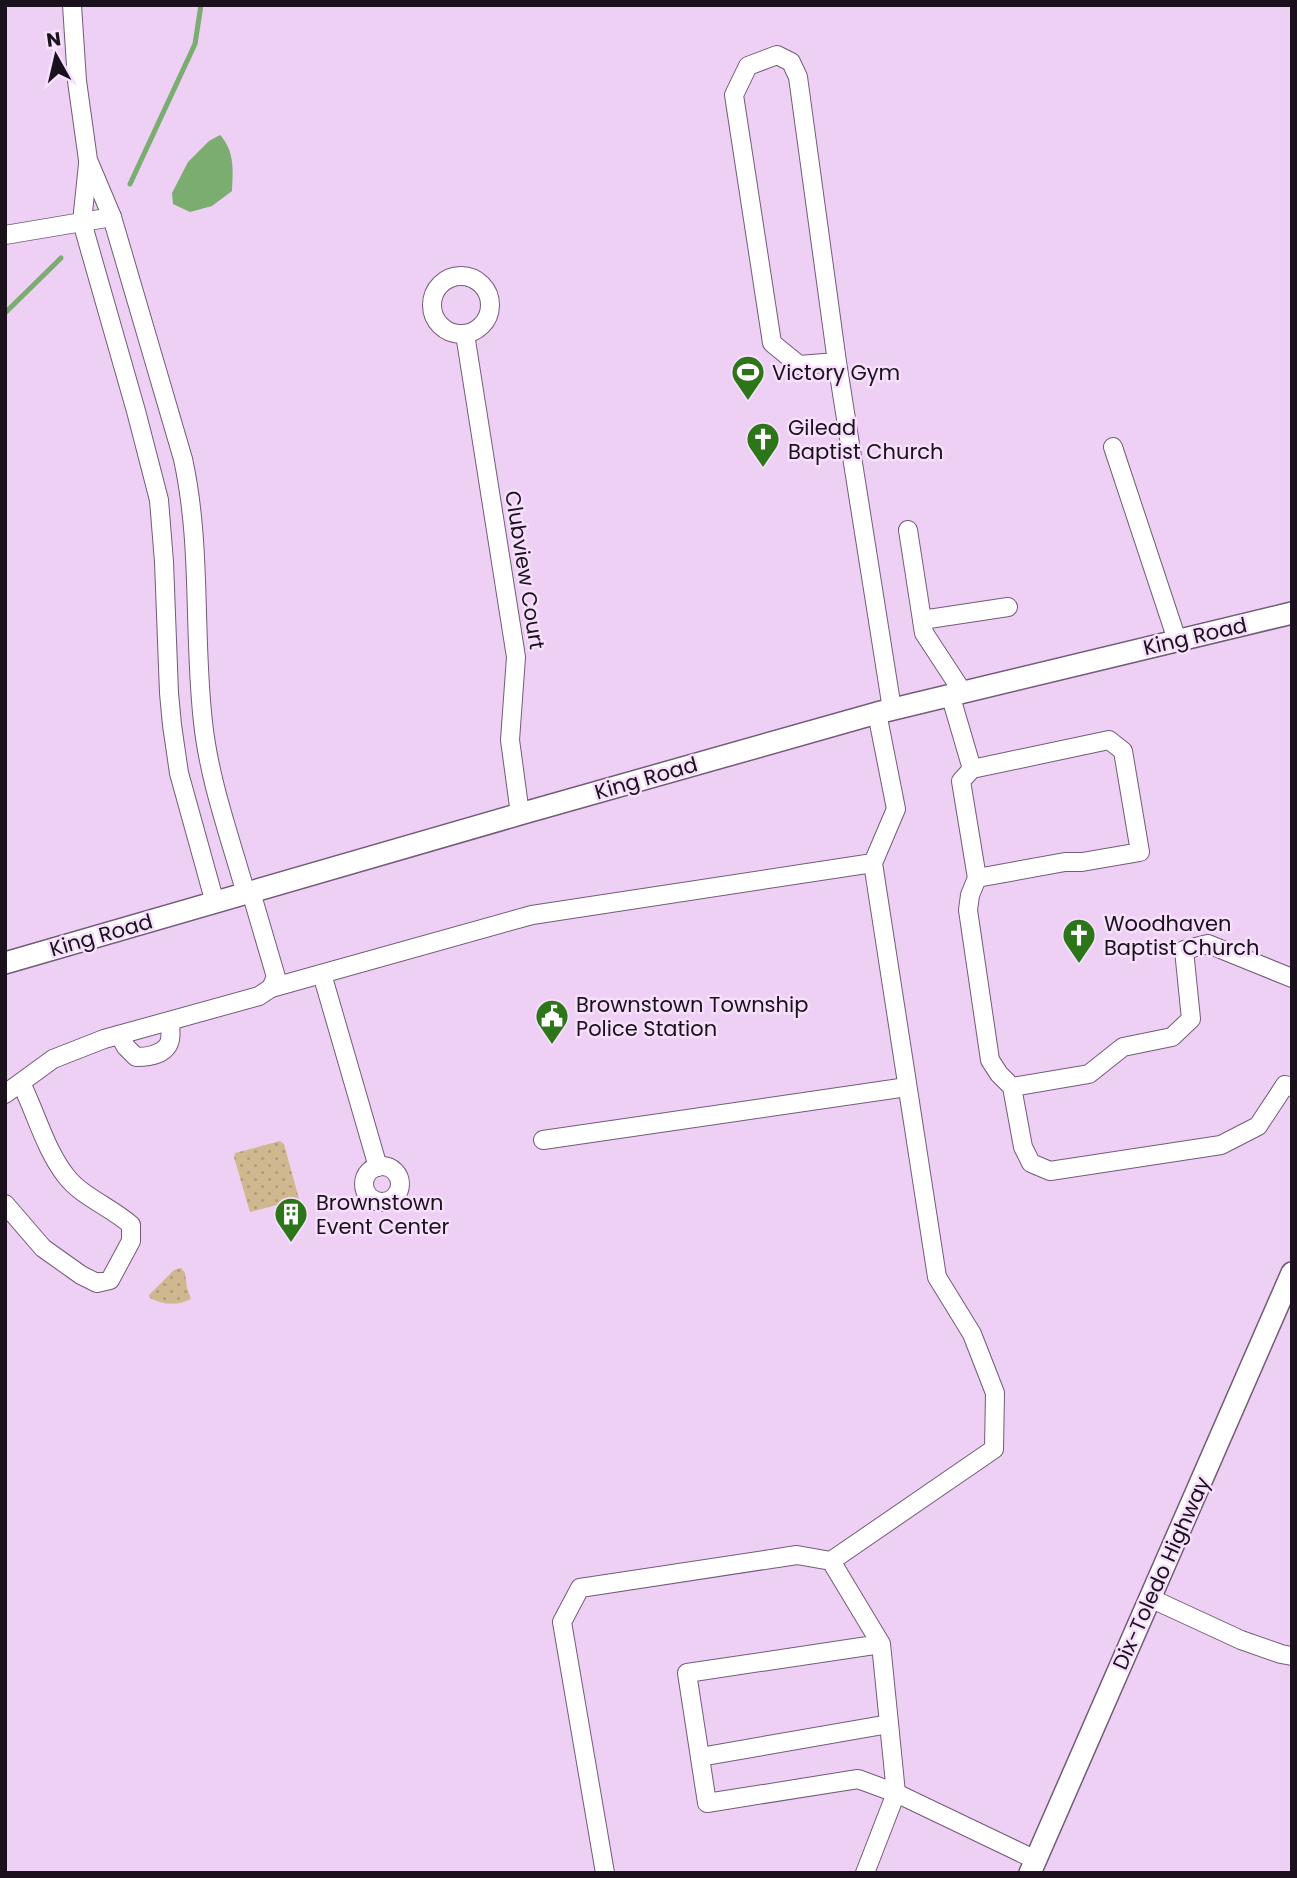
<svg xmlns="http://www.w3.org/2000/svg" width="1297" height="1878" viewBox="0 0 1297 1878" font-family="Poppins,sans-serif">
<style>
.green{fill:url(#green-dots)}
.water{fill:#7bac70}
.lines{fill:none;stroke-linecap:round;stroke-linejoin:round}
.stream{stroke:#7bac70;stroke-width:5}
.minor-casing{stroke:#745b7a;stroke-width:20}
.major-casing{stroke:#745b7a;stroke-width:24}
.minor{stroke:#fff;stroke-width:18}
.major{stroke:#fff;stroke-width:21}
.labels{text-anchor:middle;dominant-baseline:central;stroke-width:5;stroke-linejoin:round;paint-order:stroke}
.poi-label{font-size:21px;fill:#1b111d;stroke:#f7e0fc;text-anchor:start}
.street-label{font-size:21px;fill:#1b111d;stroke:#f7e0fc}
</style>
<defs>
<pattern id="green-dots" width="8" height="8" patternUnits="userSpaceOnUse" patternTransform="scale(1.75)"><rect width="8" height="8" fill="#cfb78f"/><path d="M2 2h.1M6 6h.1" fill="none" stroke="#b19c7b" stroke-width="1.8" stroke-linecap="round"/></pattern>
</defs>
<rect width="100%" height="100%" fill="#edd0f3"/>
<g class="green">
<polygon points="280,1141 284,1144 299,1199 250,1212 234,1157 235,1153"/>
<path d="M181,1268L185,1273L187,1288L191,1299C178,1306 163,1305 150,1298L149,1295L174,1270Z"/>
</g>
<path class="water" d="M220,135C235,151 233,171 232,191L212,206L190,212L173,204L172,193L188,162L209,141Z"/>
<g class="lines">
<g class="stream">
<polyline points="130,184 195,44 201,5"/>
<polyline points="5,313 61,258"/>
</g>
<defs>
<g id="minor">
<path d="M72,5L77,81L88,160L112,217L183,459C202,546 193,634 203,722C209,780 230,837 246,894"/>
<polyline points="88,164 82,222 136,411 159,500 164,562 169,693 172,725 179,773 215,903"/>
<polyline points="5,235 112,217"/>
<circle cx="461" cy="305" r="29"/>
<polyline points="465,334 516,657 510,740 520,814"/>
<polyline points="837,362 799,365 772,343 734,95 748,66 777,55 791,62 798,77 837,362 892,709"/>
<polyline points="1113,447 1177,640"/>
<polyline points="908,530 924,633 962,691"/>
<polyline points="922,620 1008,607"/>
<polyline points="950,694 972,769 961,781 977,878 970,895 968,910 990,1060 999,1074 1012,1087 1023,1147 1031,1163 1050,1171 1221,1145 1258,1126 1285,1085 1292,1087"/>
<polyline points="972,769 1109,740 1123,751 1140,852 1082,862 1065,862 977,878"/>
<polyline points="322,974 378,1167"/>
<polyline points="271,988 532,915 873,863"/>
<path d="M119,1035L126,1047L136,1057C146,1057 162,1055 168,1045C172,1039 170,1028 170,1021"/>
<polyline points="1012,1087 1089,1074 1123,1047 1172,1037 1191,1019 1184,950 1208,944 1292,978"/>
<polyline points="5,1094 53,1059 104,1039 259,996 271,988 276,977 251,892"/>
<polyline points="543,1140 907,1087"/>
<circle cx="382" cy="1184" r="18"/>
<path d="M5,1204L43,1248L81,1275L97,1283L110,1280L131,1241V1225C111,1207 82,1197 66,1176C45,1149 36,1113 21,1083"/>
<polyline points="831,1561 881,1644 896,1793 858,1779 707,1803 687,1673 881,1644"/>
<polyline points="1150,1598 1241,1640 1281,1654 1292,1656"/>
<polyline points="700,1757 889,1724"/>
<polyline points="605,1873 562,1622 580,1588 797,1555 831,1561 994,1449 995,1393 972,1334 937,1277 873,863 896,809 877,713"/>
<polyline points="865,1873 896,1793 1036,1860"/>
</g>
<g id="major">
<polyline points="5,963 520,814 877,713 1292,613"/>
<polyline points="1030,1873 1292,1273"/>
</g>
</defs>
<use href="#minor" class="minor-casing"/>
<use href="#major" class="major-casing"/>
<use href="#minor" class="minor"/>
<use href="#major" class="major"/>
</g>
<defs>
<symbol id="stadium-pin" viewBox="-11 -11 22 30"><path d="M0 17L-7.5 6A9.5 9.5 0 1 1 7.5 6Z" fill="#2c7518" stroke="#f7e0fc"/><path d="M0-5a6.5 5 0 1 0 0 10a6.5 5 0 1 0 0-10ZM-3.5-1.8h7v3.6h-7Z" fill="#fff"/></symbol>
<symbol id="church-pin" viewBox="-11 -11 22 30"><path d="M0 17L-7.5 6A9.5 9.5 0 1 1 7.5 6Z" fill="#2c7518" stroke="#f7e0fc"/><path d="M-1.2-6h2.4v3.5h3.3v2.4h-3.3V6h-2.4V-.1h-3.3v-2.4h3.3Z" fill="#fff"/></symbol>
<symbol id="civic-pin" viewBox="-11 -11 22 30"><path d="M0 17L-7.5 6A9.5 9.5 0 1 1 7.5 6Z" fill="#2c7518" stroke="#f7e0fc"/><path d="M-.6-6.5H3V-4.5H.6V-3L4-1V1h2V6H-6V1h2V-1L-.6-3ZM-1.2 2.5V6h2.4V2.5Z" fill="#fff"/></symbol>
<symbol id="building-pin" viewBox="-11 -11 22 30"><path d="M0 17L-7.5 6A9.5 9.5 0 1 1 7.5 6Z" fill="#2c7518" stroke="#f7e0fc"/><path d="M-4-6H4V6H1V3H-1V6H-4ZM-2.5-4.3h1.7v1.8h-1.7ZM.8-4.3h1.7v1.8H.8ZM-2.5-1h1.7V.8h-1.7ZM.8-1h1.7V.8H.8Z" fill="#fff"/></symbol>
</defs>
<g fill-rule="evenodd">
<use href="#stadium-pin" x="729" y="353" width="38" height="52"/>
<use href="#church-pin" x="744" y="420" width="38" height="52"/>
<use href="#church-pin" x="1060" y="916" width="38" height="52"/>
<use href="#civic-pin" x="533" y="997" width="38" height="52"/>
<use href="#building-pin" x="272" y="1195" width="38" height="52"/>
</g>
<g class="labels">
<g class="poi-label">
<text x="772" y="372">Victory Gym</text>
<text x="788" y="427">Gilead<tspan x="788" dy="24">Baptist Church</tspan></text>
<text x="1104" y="923">Woodhaven<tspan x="1104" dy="24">Baptist Church</tspan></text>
<text x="576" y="1004">Brownstown Township<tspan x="576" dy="24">Police Station</tspan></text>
<text x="316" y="1202">Brownstown<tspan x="316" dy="24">Event Center</tspan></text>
</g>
<g class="street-label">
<text transform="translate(525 570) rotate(81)">Clubview Court</text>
<text transform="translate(1195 636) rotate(-13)">King Road</text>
<text transform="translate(646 778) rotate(-16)">King Road</text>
<text transform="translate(101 935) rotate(-16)">King Road</text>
<text transform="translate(1161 1573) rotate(-66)">Dix-Toledo Highway</text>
</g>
</g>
<rect width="1297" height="1878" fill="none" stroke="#1b111d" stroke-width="14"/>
<g transform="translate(56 56) rotate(352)" stroke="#f7e0fc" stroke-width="5" paint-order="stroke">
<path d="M0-5L12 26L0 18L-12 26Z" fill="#1b111d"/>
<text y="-10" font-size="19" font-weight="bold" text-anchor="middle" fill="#1b111d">N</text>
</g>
</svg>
